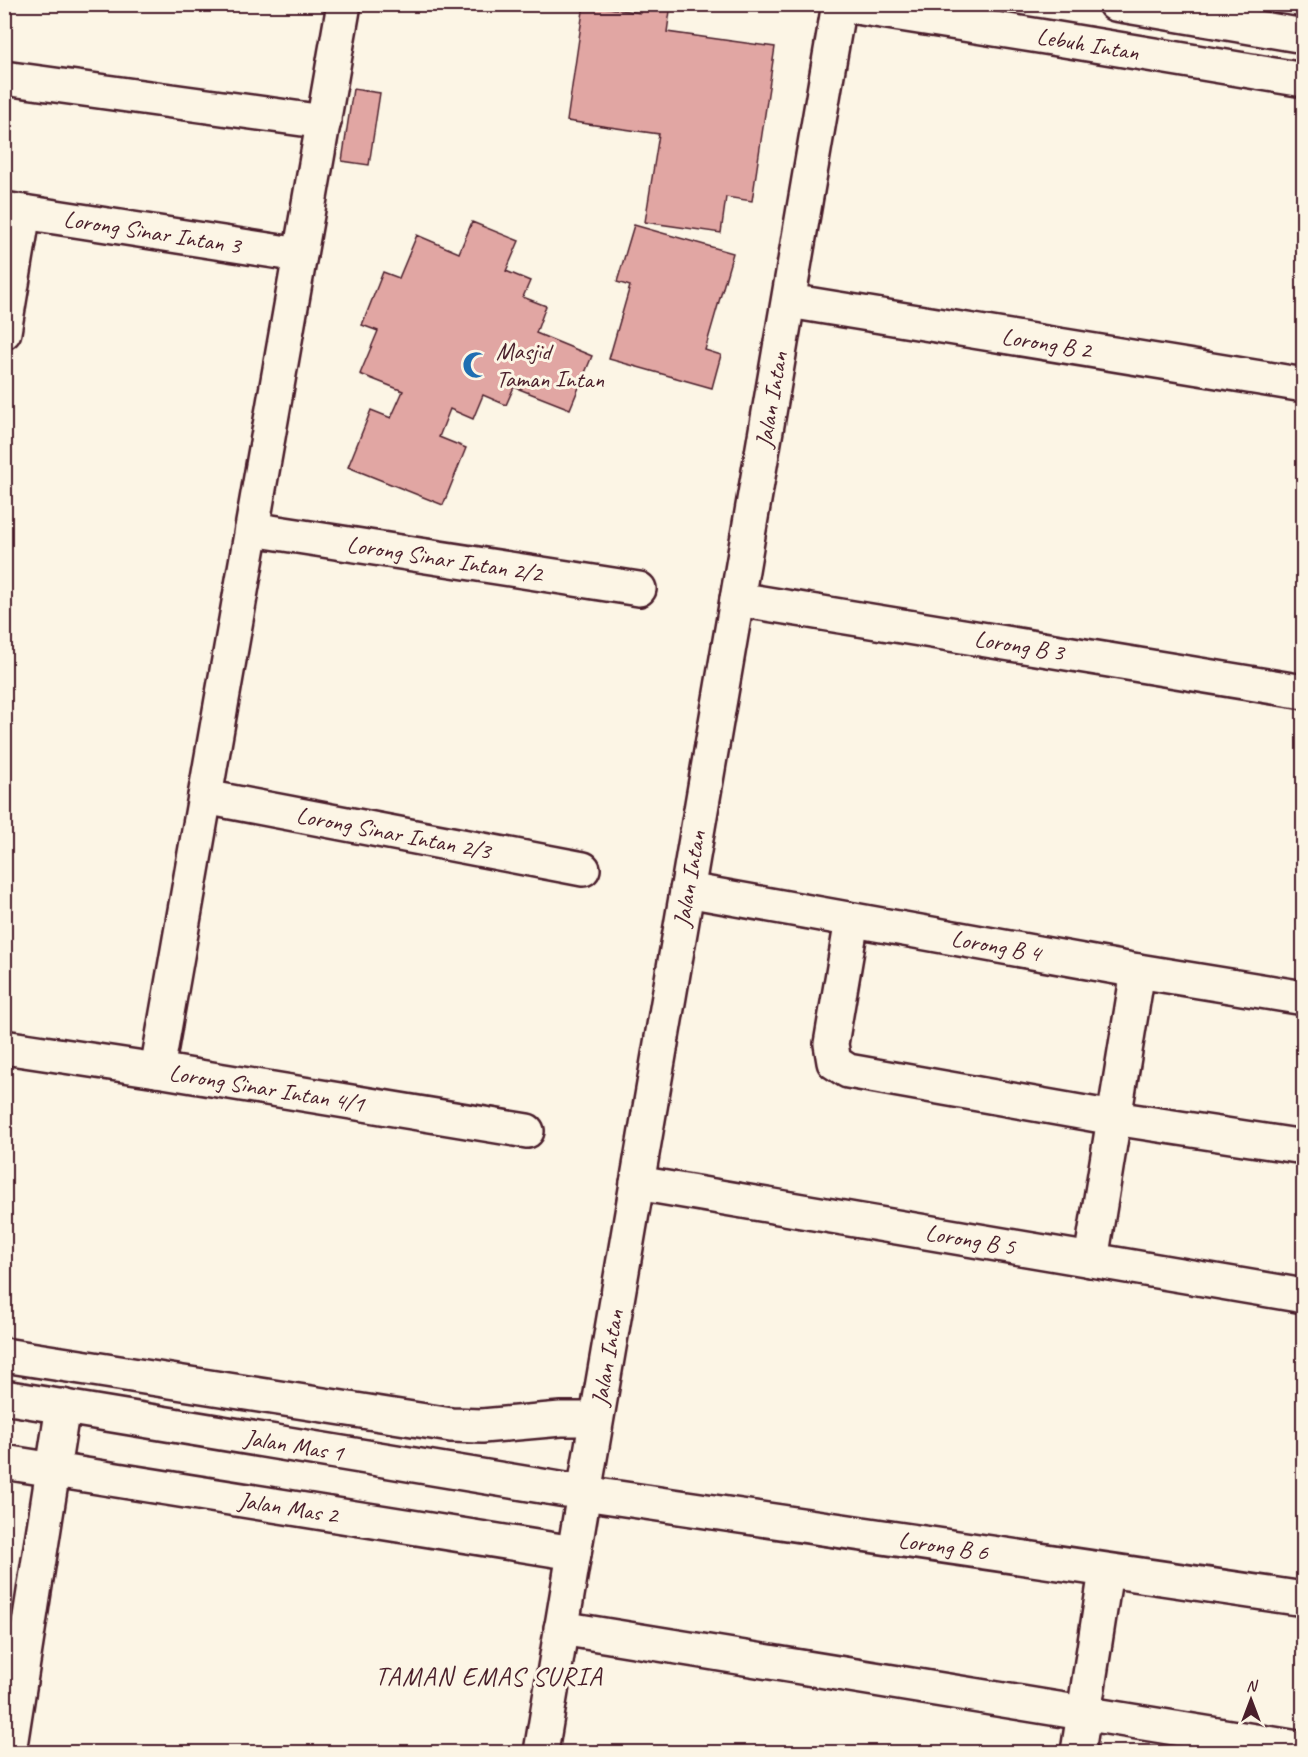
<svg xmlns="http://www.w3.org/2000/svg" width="1308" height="1757" viewBox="0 0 1308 1757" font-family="Caveat,sans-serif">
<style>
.building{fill:#e1a6a3;stroke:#4a1f2b;stroke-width:1.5}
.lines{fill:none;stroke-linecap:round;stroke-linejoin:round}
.minor-casing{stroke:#4a1f2b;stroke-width:38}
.major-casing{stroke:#4a1f2b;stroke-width:38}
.minor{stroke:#fcf5e5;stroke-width:33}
.major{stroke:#fcf5e5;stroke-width:33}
.labels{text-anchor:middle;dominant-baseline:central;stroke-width:6;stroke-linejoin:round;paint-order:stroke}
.street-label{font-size:24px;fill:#4a1f2b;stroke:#fcf5e5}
.poi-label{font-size:24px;fill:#4a1f2b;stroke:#fcf5e5;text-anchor:start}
.neighbourhood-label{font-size:26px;letter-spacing:1.5px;fill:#4a1f2b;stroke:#fcf5e5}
</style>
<rect width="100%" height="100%" fill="#fcf5e5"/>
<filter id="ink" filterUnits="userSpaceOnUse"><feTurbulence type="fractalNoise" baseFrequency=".0167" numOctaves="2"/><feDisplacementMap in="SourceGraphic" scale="12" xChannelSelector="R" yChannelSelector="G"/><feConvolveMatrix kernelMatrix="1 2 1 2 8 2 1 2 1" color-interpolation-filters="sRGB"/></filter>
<g filter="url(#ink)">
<g class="building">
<polygon points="584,4 640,13 641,4 671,4 667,32 775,47 752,201 726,197 721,233 645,222 659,134 567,121"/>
<polygon points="353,89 380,93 369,165 342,161"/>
<polygon points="472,222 519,241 506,271 530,281 523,297 546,306 536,333 592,356 570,409 514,387 506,405 483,395 473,419 450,409 439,437 466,448 443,505 348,467 371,410 391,418 403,391 360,374 378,331 362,325 383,272 399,278 417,235 459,253"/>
<polygon points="634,225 733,253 705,350 721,355 712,388 609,359 630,286 617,282"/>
</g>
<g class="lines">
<defs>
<g id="minor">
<polyline points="4,78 324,122"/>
<path id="s1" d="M4,209L300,255"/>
<path id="s2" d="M789,301L1304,385"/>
<polyline points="4,332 24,212"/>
<path id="s3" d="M252,529L639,589"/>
<path id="s4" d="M737,599L1304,692"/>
<path id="s5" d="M205,797L583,869"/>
<path id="s6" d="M687,890L1138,971L1304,998"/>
<polyline points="852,920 831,1044 834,1062 848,1071 1114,1118 1304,1147"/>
<path id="s7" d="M4,1047L157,1070L527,1131"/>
<polyline points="157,1070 344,4"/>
<path id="s8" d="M637,1183L1304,1296"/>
<polyline points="1091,1260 1138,971"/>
<polyline points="4,1355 451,1425 482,1426 561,1419 596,1419"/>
<path id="s9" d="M4,1397L584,1493L1304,1599"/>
<path id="s10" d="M4,1462L574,1553"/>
<polyline points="561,1628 1304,1749"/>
<polyline points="9,1752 63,1406"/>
<path id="s11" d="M541,1752L584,1493L839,4"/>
<polyline points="1078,1752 1106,1571"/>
</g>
<g id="major">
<path id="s12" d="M837,4L1058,39L1304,80"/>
<polyline points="1115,4 1304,36"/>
</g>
</defs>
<use href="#minor" class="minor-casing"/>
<use href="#major" class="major-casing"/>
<use href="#minor" class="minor"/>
<use href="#major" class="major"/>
</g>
</g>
<defs>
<symbol id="mosque-bare" viewBox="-9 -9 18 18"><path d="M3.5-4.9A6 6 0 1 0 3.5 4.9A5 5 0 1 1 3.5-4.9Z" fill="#1f6fb2" stroke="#fcf5e5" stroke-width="2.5" paint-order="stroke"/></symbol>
</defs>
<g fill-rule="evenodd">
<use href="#mosque-bare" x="457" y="346" width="38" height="38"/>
</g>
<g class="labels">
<g class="street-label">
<text stroke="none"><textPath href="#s12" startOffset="254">Lebuh Intan</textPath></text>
<text stroke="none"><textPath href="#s1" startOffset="150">Lorong Sinar Intan 3</textPath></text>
<text stroke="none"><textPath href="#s2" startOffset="261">Lorong B 2</textPath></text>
<text stroke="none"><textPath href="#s11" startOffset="1372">Jalan Intan</textPath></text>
<text stroke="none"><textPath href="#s3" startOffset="195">Lorong Sinar Intan 2/2</textPath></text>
<text stroke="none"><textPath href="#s4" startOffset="286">Lorong B 3</textPath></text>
<text stroke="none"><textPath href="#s5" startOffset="192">Lorong Sinar Intan 2/3</textPath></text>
<text stroke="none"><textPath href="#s11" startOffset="886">Jalan Intan</textPath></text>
<text stroke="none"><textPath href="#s6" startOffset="314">Lorong B 4</textPath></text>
<text stroke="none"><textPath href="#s7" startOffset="266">Lorong Sinar Intan 4/1</textPath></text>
<text stroke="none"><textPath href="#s8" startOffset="338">Lorong B 5</textPath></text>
<text stroke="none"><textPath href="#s11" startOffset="400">Jalan Intan</textPath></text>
<text stroke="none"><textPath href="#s9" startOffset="294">Jalan Mas 1</textPath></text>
<text stroke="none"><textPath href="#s10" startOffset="288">Jalan Mas 2</textPath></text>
<text stroke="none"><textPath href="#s9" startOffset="951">Lorong B 6</textPath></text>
</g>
<g class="poi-label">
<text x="496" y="351">Masjid<tspan x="496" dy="28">Taman Intan</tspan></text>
</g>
<g class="neighbourhood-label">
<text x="489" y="1676">TAMAN EMAS SURIA</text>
</g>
</g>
<rect width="1308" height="1757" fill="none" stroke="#fcf5e5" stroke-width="24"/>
<rect x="12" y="12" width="1284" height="1733" fill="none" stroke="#4a1f2b" stroke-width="2" filter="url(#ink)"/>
<g transform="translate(1251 1700)" stroke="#fcf5e5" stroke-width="4.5" paint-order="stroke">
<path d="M0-4.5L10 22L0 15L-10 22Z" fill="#4a1f2b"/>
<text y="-9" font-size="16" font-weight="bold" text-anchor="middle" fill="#4a1f2b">N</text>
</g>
</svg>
